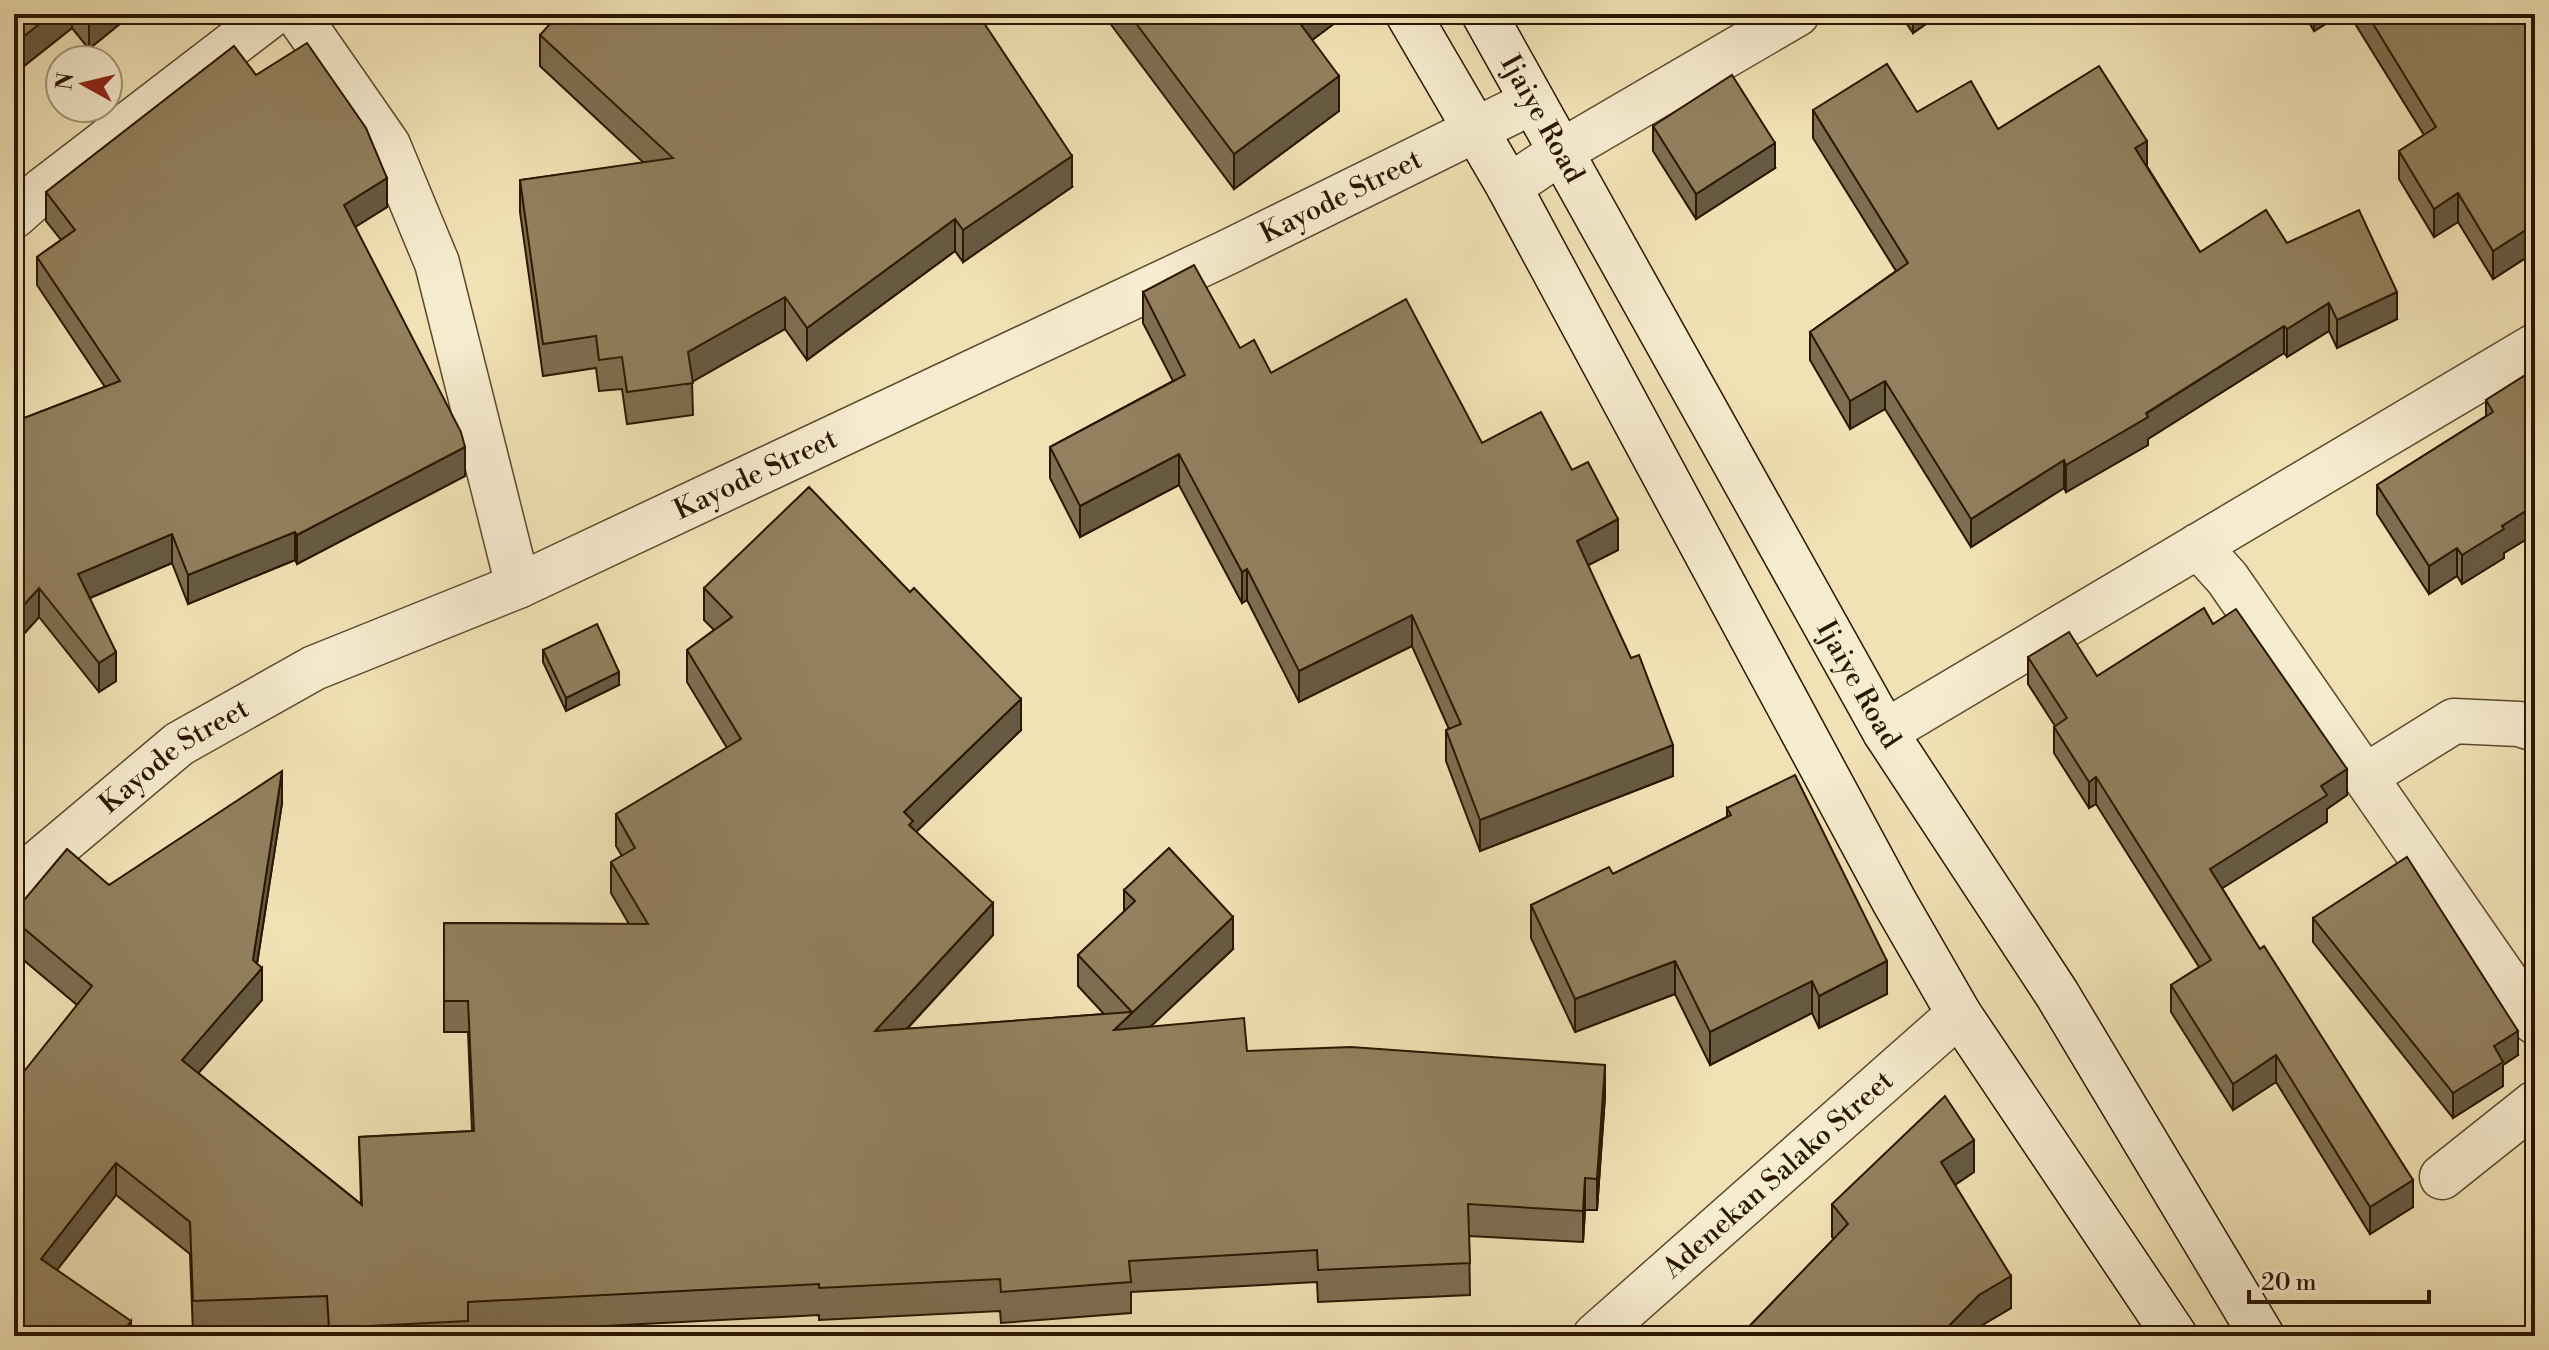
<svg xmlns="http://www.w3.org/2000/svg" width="2549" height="1350" viewBox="0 0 2549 1350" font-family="'Libre Bodoni',serif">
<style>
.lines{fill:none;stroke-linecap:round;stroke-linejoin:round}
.minor-casing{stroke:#5c492d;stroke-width:47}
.secondary-casing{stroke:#2b1600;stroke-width:47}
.minor{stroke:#f6eccf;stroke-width:44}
.secondary{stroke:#f6eccf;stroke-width:44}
.wall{fill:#7e6e51;stroke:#2b1600;stroke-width:2}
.shaded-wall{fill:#665a42;stroke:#2b1600;stroke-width:2}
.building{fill:#92805e;stroke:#2b1600;stroke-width:2}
.labels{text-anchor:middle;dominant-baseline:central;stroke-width:7;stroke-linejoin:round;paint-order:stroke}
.street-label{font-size:28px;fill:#2b1600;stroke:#f6eccf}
</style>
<rect width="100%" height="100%" fill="#f1e2b5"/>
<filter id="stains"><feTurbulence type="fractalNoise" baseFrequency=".0025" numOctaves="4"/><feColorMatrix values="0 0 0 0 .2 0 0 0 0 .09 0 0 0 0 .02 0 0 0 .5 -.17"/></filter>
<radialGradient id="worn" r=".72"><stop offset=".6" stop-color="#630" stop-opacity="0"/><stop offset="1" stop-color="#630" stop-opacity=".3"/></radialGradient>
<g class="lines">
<defs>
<g id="minor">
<polyline points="297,14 388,145 437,263 518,586"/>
<polyline points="1509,187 1562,151 1797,14"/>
<polyline points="14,216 43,190 272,14"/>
<polyline points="2198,546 2227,578 2535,1022"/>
<polyline points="1885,732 2535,346"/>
<polyline points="2366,776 2454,721 2519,724 2535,729"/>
<path id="s1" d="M14,893L40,861L179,744L314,668L518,586L1228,252L1532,102"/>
<polyline points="2442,1177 2535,1103"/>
<path id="s2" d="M1595,1336L1959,1014"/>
</g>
<g id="secondary">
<polyline points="1408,14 1509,187 1894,901 1959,1014 2175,1336"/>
<path id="s3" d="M1484,14L1885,732L2057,994L2262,1336"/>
</g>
</defs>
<use href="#minor" class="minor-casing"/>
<use href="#secondary" class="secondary-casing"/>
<use href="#minor" class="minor"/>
<use href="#secondary" class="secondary"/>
</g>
<g class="wall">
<polygon points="14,14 132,14 89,49 72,28 14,74"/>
<polygon points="1106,14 1347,14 1312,40 1339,111 1234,189 1106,18"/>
<polygon points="1900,14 1940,14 1913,33"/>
<polygon points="2304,14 2342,14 2314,31"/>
<polygon points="2349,14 2535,14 2535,252 2493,279 2458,222 2434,237 2399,179 2399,151 2424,135"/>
<polygon points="540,35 1072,187 963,262 955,251 807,360 785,329 692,382 693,415 627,424 622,389 599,391 596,368 543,376 520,212 520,180 644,163 540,66"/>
<polygon points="256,75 387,207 355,227 465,476 297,564 295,560 188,604 172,563 90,598 116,681 99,692 39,617 14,645 14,422 105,387 37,285 37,257 61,240 46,221 46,192"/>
<polygon points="1813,110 1917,112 1998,129 2147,166 2200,252 2287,243 2397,319 2337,348 2329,331 2287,357 2284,353 2148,439 2148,445 2066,492 2064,488 1971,547 1885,409 1850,429 1810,360 1810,332 1896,271 1813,138"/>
<polygon points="1653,126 1775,168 1696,219 1653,151"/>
<polygon points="1143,292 1240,348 1271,373 1482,443 1572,470 1618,550 1588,565 1673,776 1480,851 1446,761 1446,730 1449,729 1412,646 1299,702 1247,600 1242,603 1179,485 1080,537 1050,478 1050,447 1173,381 1143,323"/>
<polygon points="2535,369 2535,534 2504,553 2504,558 2462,584 2457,576 2429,594 2377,514 2377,485 2486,416 2486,400"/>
<polygon points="704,588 1021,730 916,832 993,935 907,1029 1104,1014 1078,986 1078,955 1124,912 1124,890 1233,949 1151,1026 1247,1051 1605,1096 1597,1210 1585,1210 1583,1242 1469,1236 1470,1295 1318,1302 1317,1282 1131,1292 1131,1313 1001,1323 1000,1311 819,1320 819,1315 468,1333 468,1336 328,1336 327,1327 193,1333 190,1254 116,1195 57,1270 131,1336 14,1336 77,1005 14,952 14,912 109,885 282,803 257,964 262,1000 198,1073 361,1204 359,1137 472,1131 468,1032 444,1032 444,923 629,924 611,893 611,862 622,856 616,846 616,814 727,748 687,682 687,650 714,630 704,620"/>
<polygon points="2213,624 2347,795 2327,809 2327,822 2222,888 2413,1207 2370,1234 2276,1082 2233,1110 2171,1012 2171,985 2199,967 2096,804 2089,808 2054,753 2054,727 2055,726 2028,684 2028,657 2097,676"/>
<polygon points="543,650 619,685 566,711 543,662"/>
<polygon points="1727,808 1887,994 1819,1028 1812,1013 1710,1065 1675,994 1575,1032 1531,938 1531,905 1613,874 1727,817"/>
<polygon points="2313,918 2518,1055 2503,1065 2503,1086 2453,1118 2313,942"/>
<polygon points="1974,1172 1955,1185 2011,1308 1979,1327 1970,1336 1740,1336 1834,1239 1832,1237 1832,1204"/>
</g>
<g class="shaded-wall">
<polygon points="52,14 72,14 72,28 14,74 14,44"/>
<polygon points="96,14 132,14 89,49 89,19"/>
<polygon points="1301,14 1347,14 1296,52 1296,18"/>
<polygon points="1913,14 1940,14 1913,33"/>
<polygon points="2314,14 2342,14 2314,31"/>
<polygon points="1339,76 1339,111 1234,189 1234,154"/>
<polygon points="2147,141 2147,169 2135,148"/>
<polygon points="1775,143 1775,168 1696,219 1696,194"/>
<polygon points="1072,156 1072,187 963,262 963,230"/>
<polygon points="387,178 387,207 344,234 344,205"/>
<polygon points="2458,193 2458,222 2434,237 2434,209"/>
<polygon points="955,219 955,251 807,360 807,328"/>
<polygon points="2535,224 2535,252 2493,279 2493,251"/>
<polygon points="2397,292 2397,319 2337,348 2337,320"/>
<polygon points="785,297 785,329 688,384 688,352"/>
<polygon points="2329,303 2329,331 2287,357 2287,329"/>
<polygon points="2284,326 2284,353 2148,439 2148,445 2066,492 2066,465"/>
<polygon points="1885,381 1885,409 1850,429 1850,401"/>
<polygon points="465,447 465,476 297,564 297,535"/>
<polygon points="1179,454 1179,485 1080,537 1080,506"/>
<polygon points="2064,460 2064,488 1971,547 1971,519"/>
<polygon points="2535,505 2535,534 2504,553 2504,558 2462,584 2462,555 2502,526"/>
<polygon points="1618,519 1618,550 1577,571 1577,541"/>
<polygon points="295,532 295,560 188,604 188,575"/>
<polygon points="172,534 172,563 78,603 78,574"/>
<polygon points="2457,548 2457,576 2429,594 2429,566"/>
<polygon points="1247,569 1247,600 1242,603 1242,572"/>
<polygon points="39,588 39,617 14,645 14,616"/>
<polygon points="1412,615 1412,646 1299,702 1299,671"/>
<polygon points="116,652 116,681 99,692 99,663"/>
<polygon points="619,672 619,685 566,711 566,698"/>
<polygon points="1021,699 1021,730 913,835 904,812"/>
<polygon points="1673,745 1673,776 1480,851 1480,820"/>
<polygon points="2347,769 2347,795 2327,809 2327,822 2210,896 2210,869 2321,786"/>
<polygon points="282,771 282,803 255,976 262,968 262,1000 182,1092 182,1060 253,960"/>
<polygon points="2096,777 2096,804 2089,808 2089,782"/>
<polygon points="993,903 993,935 875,1063 875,1031"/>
<polygon points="1233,917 1233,949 1114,1061 1114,1030"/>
<polygon points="1675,961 1675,994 1575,1032 1575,999"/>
<polygon points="1887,961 1887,994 1819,1028 1819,996"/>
<polygon points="1812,981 1812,1013 1710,1065 1710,1032"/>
<polygon points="2518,1031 2518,1055 2503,1065 2503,1086 2453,1118 2453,1093 2494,1046"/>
<polygon points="2276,1055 2276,1082 2233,1110 2233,1084"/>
<polygon points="1605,1065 1605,1096 1597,1210 1597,1179"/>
<polygon points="1974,1140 1974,1172 1941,1194 1941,1162"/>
<polygon points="116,1163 116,1195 41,1290 41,1259"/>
<polygon points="1585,1178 1585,1210 1583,1242 1583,1211"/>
<polygon points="2413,1180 2413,1207 2370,1234 2370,1207"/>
<polygon points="2011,1276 2011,1308 1979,1327 1970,1336 1939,1336 1979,1295"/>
<polygon points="131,1321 131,1336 120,1336"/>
</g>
<g class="building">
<polygon points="14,14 52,14 14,44"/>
<polygon points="85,14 96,14 89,19"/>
<polygon points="559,14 978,14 1072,156 963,230 955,219 807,328 785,297 688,352 693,383 627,392 622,357 599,360 596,336 543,344 520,180 673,158 540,35"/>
<polygon points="1129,14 1301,14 1296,18 1339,76 1234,154"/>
<polygon points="2367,14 2535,14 2535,224 2493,251 2458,193 2434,209 2399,151 2436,127"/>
<polygon points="307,43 366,128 387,178 344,205 461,432 465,447 297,535 295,532 188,575 172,534 78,574 116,652 99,663 39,588 14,616 14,422 120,381 37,257 75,230 46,192 234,46 256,75"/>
<polygon points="1887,64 1917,112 1971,81 1998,129 2099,66 2147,141 2135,148 2200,252 2266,210 2287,243 2359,210 2397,292 2337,320 2329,303 2287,329 2284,326 2146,413 2148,417 2066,465 2064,460 1971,519 1885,381 1850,401 1810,332 1908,263 1813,110"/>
<polygon points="1732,75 1775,143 1696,194 1653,126"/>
<polygon points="1194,265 1240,348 1254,340 1271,373 1406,299 1482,443 1541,412 1572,470 1588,462 1618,519 1577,541 1631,658 1639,655 1673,745 1480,820 1446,730 1461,724 1412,615 1299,671 1247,569 1242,572 1179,454 1080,506 1050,447 1185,375 1143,292"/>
<polygon points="2535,369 2535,505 2502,526 2504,529 2462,555 2457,548 2429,566 2377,485 2493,412 2486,400"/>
<polygon points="809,487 910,592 914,588 1021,699 904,812 913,821 909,825 993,903 875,1031 1132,1012 1078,955 1135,901 1124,890 1169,848 1233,917 1114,1030 1244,1018 1247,1051 1351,1047 1605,1065 1597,1179 1585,1178 1583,1211 1468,1204 1470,1263 1318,1270 1317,1250 1129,1261 1131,1282 1001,1292 1000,1279 819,1288 819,1284 468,1302 468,1321 329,1328 327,1296 193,1301 190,1222 116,1163 41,1259 131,1321 120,1336 14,1336 14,1084 92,986 14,920 14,912 67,849 109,885 282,771 253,960 262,968 182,1060 362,1205 359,1137 474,1131 468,1001 444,1001 444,923 648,924 611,862 635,848 616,814 741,739 687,650 732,617 704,588"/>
<polygon points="2204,608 2213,624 2236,609 2347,769 2321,786 2327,795 2210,869 2260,949 2264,946 2413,1180 2370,1207 2276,1055 2233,1084 2171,985 2211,960 2096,777 2089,782 2054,727 2067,718 2028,657 2069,632 2097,676"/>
<polygon points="597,624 619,672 566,698 543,650"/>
<polygon points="1795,775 1887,961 1819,996 1812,981 1710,1032 1675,961 1575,999 1531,905 1609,867 1613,874 1731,815 1727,808"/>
<polygon points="2407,857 2518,1031 2494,1046 2503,1062 2453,1093 2313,918"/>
<polygon points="1945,1096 1974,1140 1941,1162 2011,1276 1979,1295 1939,1336 1740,1336 1848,1224 1832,1204"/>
</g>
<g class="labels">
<g class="street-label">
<text stroke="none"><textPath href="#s3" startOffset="120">Ijaiye Road</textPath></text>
<text stroke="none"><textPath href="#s1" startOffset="1508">Kayode Street</textPath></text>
<text stroke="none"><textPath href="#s1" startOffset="860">Kayode Street</textPath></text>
<text stroke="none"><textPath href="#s3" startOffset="768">Ijaiye Road</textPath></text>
<text stroke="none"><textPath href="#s1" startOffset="212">Kayode Street</textPath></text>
<text stroke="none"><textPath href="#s2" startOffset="244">Adenekan Salako Street</textPath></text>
</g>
</g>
<rect width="2549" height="1350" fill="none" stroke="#f1e2b5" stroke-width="48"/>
<rect x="16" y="16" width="2517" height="1318" fill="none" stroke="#2b1600" stroke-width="4"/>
<rect x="24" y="24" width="2501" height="1302" fill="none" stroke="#2b1600" stroke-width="2"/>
<g transform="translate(84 84) rotate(278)"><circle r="38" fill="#f6eccf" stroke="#a5967c" stroke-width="2"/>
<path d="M0-6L14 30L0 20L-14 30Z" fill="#8f2418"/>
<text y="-12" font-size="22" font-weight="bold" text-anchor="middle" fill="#2b1600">N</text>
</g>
<path d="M2249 1290v12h180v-12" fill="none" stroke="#2b1600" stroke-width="4"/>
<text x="2261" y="1290" font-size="24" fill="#2b1600" stroke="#f6eccf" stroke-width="6" paint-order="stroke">20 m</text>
<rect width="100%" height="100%" filter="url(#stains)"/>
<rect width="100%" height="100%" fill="url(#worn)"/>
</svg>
